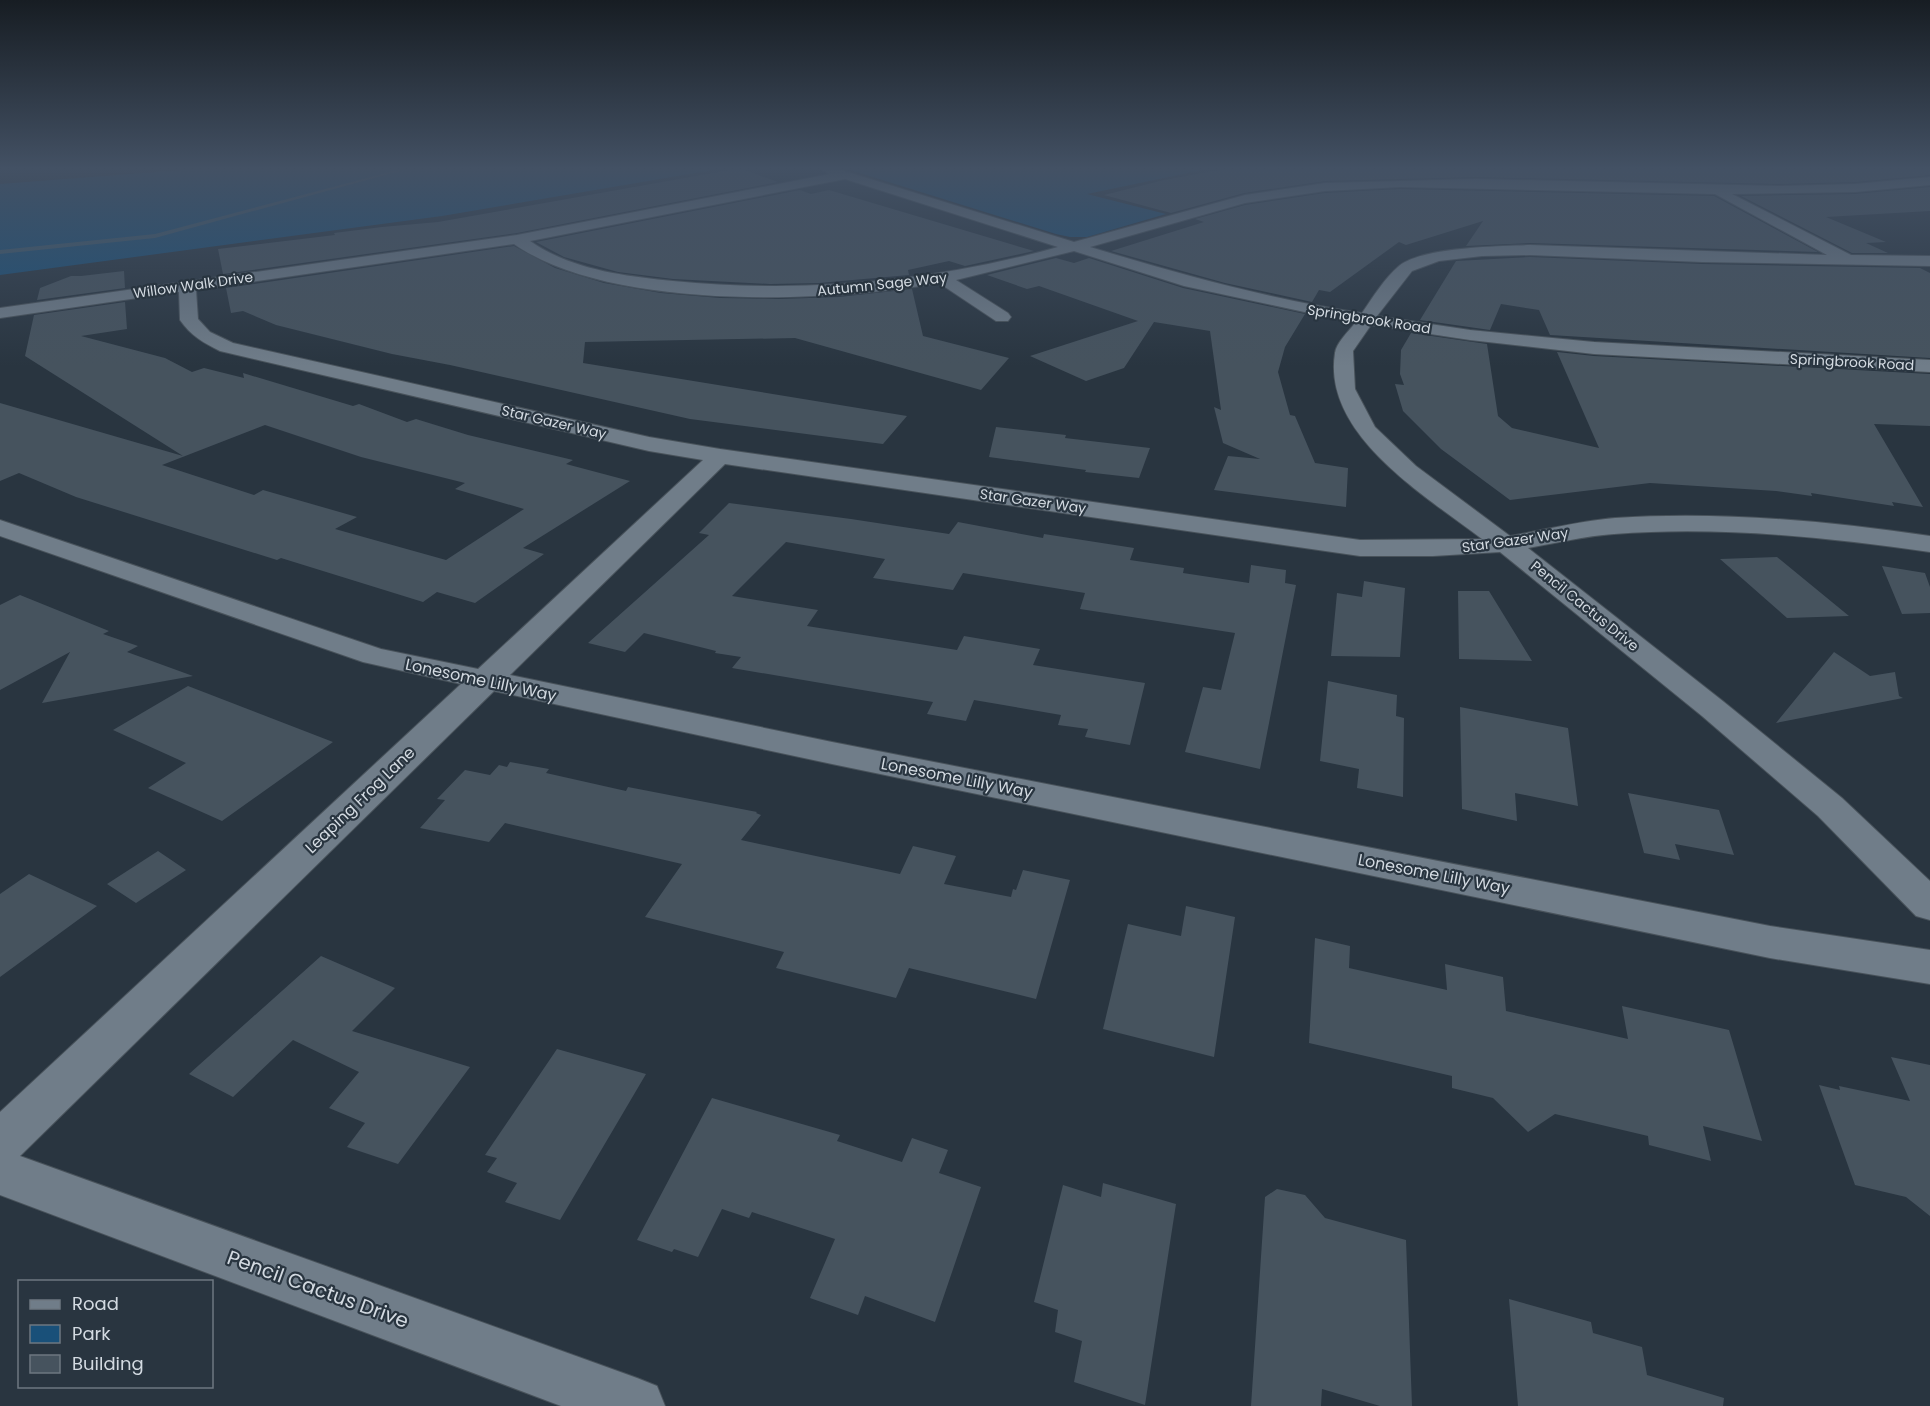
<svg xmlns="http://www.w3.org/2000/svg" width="1930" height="1406" font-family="Poppins,sans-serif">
	<rect width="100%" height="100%" fill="#293540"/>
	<path fill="#195079" d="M 195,169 L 719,169 L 442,216 L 0,275 L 0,184 Z
		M 847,169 L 1207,169 L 1087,194 L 1166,214 L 1087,237 L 1070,237 L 1056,234 Z"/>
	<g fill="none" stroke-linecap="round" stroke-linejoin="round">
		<path fill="#3f5b6f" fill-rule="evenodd" d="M 401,169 L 407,169 L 155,238 L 0,254 L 0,250 L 155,234 Z"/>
	</g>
	<path fill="#46535e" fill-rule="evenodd" d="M 735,169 L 742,169 L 778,182 L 517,233 L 223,274 L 218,249 L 335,235 L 334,233 L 382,227 L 438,222 Z
		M 1225,169 L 1930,169 L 1930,175 L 1855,182 L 1779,184 L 1476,177 L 1325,181 L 1244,193 L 1171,213 L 1104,195 L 1164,180 Z
		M 1930,187 L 1930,211 L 1826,217 L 1886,242 L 1866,243 L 1888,253 L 1852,253 L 1741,196 L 1855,194 Z
		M 1400,189 L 1714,196 L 1818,252 L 1530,243 L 1466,246 L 1483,221 L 1406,245 L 1399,242 L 1330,292 L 1319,290 L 1312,302 L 1225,283 L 1111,251 L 1204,222 L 1195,219 L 1245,205 L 1325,193 Z
		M 800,190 L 811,194 L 829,190 L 1034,251 L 965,266 L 949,261 L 908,270 L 909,275 L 819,283 L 770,284 L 673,279 L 618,272 L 564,257 L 536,242 Z
		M 514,246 L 555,268 L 604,283 L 661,293 L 720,298 L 780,299 L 839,297 L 912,289 L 923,336 L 1009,358 L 981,390 L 795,338 L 585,342 L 583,363 L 907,416 L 883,444 L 690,419 L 450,365 L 392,354 L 276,325 L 243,311 L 231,313 L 226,288 Z
		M 1530,257 L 1702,264 L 1920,268 L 1930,273 L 1930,358 L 1550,335 L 1539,310 L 1501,304 L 1490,330 L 1420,320 L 1456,261 Z
		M 1056,258 L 1074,263 L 1089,258 L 1183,288 L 1305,314 L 1285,347 L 1278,372 L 1290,415 L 1295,416 L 1315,463 L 1348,468 L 1346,507 L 1214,490 L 1228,456 L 1260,459 L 1223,443 L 1214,407 L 1221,410 L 1210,331 L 1154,322 L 1124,368 L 1086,381 L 1030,356 L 1138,321 L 1039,286 L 1027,289 L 987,275 Z
		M 124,271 L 125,288 L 37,300 L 40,288 L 71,276 L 81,276 Z
		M 125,302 L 127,329 L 81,336 L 165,358 L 192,372 L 204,368 L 244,378 L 243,373 L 353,406 L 359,404 L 407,422 L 416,419 L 468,435 L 573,460 L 566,464 L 630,481 L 523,548 L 544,554 L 475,603 L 437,592 L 423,602 L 281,558 L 277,560 L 76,497 L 19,473 L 0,481 L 0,403 L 183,456 L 25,356 L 34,315 ZM 265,425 L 361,457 L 465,483 L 455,489 L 524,509 L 446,560 L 335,529 L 357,517 L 263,490 L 254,495 L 162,465 Z
		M 1411,333 L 1487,344 L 1498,416 L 1512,428 L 1599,448 L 1557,352 L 1594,356 L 1930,374 L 1930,426 L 1874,424 L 1923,507 L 1892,502 L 1894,506 L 1811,493 L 1812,496 L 1776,491 L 1650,483 L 1510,500 L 1441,449 L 1403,411 L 1395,384 L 1404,385 L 1400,374 L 1401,350 Z
		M 996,427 L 1066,435 L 1065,438 L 1150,448 L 1139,478 L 1085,472 L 1086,470 L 989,457 Z
		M 729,503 L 851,519 L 949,534 L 958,522 L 1043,538 L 1044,534 L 1134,548 L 1130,560 L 1184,568 L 1183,573 L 1249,583 L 1251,565 L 1286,570 L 1285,583 L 1296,585 L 1260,769 L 1185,752 L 1203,687 L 1221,690 L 1235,633 L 1080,609 L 1085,593 L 963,573 L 953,590 L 873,578 L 885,559 L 786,542 L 732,596 L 818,610 L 807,626 L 957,650 L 964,636 L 1040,649 L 1033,665 L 1145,683 L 1130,745 L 1085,737 L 1088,729 L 1058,725 L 1061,715 L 974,700 L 966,721 L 927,714 L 933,702 L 732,668 L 741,657 L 715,653 L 716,651 L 644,633 L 625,652 L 588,643 L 709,535 L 699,533 Z
		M 1777,557 L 1849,616 L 1787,618 L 1720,559 Z
		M 1882,566 L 1925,573 L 1930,587 L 1930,613 L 1902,614 Z
		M 1364,581 L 1405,588 L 1400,657 L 1331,656 L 1337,593 L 1362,597 Z
		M 1458,591 L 1489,591 L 1532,661 L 1459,659 Z
		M 20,595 L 109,631 L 103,634 L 138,646 L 127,652 L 193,676 L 42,703 L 70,652 L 0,690 L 0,605 Z
		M 1834,652 L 1870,676 L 1895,672 L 1899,696 L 1903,698 L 1776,723 Z
		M 1328,681 L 1397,695 L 1396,716 L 1404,718 L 1403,797 L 1357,788 L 1359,769 L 1320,761 Z
		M 188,686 L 333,742 L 222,821 L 148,788 L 186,763 L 113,730 Z
		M 1460,707 L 1568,728 L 1578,806 L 1515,793 L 1517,821 L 1462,809 Z
		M 510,762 L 549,769 L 546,773 L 626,791 L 628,787 L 757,812 L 756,813 L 761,815 L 741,840 L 900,874 L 913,846 L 956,856 L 944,884 L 1011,897 L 1013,889 L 1016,890 L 1023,870 L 1070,880 L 1036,999 L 909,968 L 896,998 L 776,968 L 784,952 L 645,917 L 682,864 L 505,823 L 489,842 L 420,828 L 445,800 L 437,799 L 465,770 L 490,775 L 499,765 L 507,767 Z
		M 1628,793 L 1719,810 L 1734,855 L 1675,844 L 1680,860 L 1644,853 Z
		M 158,851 L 186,870 L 136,903 L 107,884 Z
		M 29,874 L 97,906 L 0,977 L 0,894 Z
		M 1186,906 L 1235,917 L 1214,1057 L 1103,1029 L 1128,924 L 1181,936 Z
		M 1315,938 L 1350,946 L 1349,968 L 1447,990 L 1445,964 L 1503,977 L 1506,1011 L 1628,1039 L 1622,1006 L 1729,1030 L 1762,1141 L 1703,1126 L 1711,1161 L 1649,1145 L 1648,1136 L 1555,1114 L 1528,1132 L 1493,1098 L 1452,1088 L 1452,1076 L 1309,1043 Z
		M 321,956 L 395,988 L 352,1031 L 470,1067 L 398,1164 L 347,1147 L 365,1123 L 329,1108 L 359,1072 L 293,1040 L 233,1097 L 189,1074 Z
		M 557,1049 L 646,1074 L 560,1220 L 505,1202 L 517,1183 L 487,1172 L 497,1158 L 485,1155 Z
		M 1891,1057 L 1930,1065 L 1930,1216 L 1906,1197 L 1855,1185 L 1819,1085 L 1840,1090 L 1839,1086 L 1910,1101 Z
		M 712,1098 L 840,1135 L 837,1141 L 902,1162 L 912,1138 L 948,1150 L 939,1173 L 981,1187 L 935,1322 L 865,1296 L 858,1315 L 810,1298 L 835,1239 L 752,1212 L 749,1218 L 722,1209 L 698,1257 L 674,1249 L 672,1252 L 637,1240 Z
		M 1103,1183 L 1176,1204 L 1145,1405 L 1074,1382 L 1082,1341 L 1055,1332 L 1058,1310 L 1034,1302 L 1063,1185 L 1101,1197 Z
		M 1277,1189 L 1305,1195 L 1325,1218 L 1406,1240 L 1412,1406 L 1380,1406 L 1322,1389 L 1321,1406 L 1251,1406 L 1265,1197 Z
		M 1509,1299 L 1591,1322 L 1593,1333 L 1642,1347 L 1647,1375 L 1724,1398 L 1723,1406 L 1518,1406 Z"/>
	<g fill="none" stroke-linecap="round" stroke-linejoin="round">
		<g stroke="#48525a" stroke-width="2">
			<path id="street" d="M 820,169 L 838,169 L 1074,242 L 1245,195 L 1325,183 L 1476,179 L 1779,186 L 1855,184 L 1930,177 L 1930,185 L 1855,192 L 1732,194 L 1851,255 L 1930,256 L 1930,266 L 1702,262 L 1530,255 L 1482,256 L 1439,261 L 1412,271 L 1377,316 L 1470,330 L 1594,342 L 1930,360 L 1930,372 L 1594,354 L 1470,340 L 1371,325 L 1353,351 L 1355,389 L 1375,427 L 1416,466 L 1510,536 C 1545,530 1579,521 1615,518 C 1720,511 1826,521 1930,536 L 1930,552 C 1825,537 1719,526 1614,534 C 1585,536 1556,543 1528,548 L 1724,702 L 1842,798 L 1930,881 L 1930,920 L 1916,916 L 1818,816 L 1702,716 L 1500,552 L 1433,556 L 1360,556 L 725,464 L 510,675 L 832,742 L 1770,926 L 1930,950 L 1930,984 L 1770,958 L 832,764 L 494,691 L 20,1156 L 637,1378 L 657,1386 L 665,1406 L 561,1406 L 0,1195 L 0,1112 L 461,684 L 363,662 L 0,536 L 0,520 L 381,649 L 478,669 L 703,460 L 649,451 L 220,351 C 204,343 191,336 180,320 L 179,292 L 0,318 L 0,308 L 517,235 L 830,174 ZM 845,179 L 1058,247 C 933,282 803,294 673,281 C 624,276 572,270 530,241 ZM 1400,187 L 1715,194 L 1827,255 L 1530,245 C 1500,246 1422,247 1399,266 C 1384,279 1373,297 1362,313 C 1269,299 1179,274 1090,247 L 1245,203 L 1325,191 ZM 514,244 C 610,311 826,303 939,283 L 996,321 L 1008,321 L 1011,317 L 1008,313 L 956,280 L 1074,251 L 1184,286 L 1355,323 C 1349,331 1336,343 1335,353 C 1322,435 1426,496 1482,539 L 1360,540 L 720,449 L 649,437 L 233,343 L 210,332 L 198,319 L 196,290 Z"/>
		</g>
		<use href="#street" fill="#707d89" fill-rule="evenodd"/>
	</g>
	<linearGradient id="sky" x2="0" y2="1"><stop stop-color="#171d23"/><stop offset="0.46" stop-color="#435164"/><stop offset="1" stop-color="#435164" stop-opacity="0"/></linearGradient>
	<rect width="1930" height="366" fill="url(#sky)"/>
	<g text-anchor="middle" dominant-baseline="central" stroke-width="4.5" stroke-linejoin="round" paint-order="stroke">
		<g font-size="14" fill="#d3dae1" stroke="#293540">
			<text transform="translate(882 284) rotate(-6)">Autumn Sage Way</text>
			<text transform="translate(193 285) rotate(-8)">Willow Walk Drive</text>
			<text transform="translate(1369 319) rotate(9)">Springbrook Road</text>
			<text transform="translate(1852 362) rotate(3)">Springbrook Road</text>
			<text transform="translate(554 422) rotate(13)">Star Gazer Way</text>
			<text transform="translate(1033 501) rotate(8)">Star Gazer Way</text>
			<text transform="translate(1515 540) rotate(-8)">Star Gazer Way</text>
			<text transform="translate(1585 606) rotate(39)">Pencil Cactus Drive</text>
		</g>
		<g font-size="16" fill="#d3dae1" stroke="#293540">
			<text transform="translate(481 680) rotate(12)">Lonesome Lilly Way</text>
			<text transform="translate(957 778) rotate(11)">Lonesome Lilly Way</text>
			<text transform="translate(360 800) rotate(-44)">Leaping Frog Lane</text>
			<text transform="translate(1434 874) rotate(11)">Lonesome Lilly Way</text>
		</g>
		<g font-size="20" fill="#d3dae1" stroke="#293540">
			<text transform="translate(318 1289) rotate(20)">Pencil Cactus Drive</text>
		</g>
	</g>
	<rect x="18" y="1280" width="195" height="108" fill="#293540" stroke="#6d7780" stroke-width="1.5"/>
	<rect x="30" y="1300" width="30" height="9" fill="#707d89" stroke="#6d7780" stroke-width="1.5"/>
	<text x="72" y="1310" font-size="18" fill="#d3dae1">Road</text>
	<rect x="30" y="1325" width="30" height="18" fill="#195079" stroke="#6d7780" stroke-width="1.5"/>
	<text x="72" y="1340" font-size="18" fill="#d3dae1">Park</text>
	<rect x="30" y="1355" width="30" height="18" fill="#46535e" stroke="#6d7780" stroke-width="1.5"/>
	<text x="72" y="1370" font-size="18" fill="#d3dae1">Building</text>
</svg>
